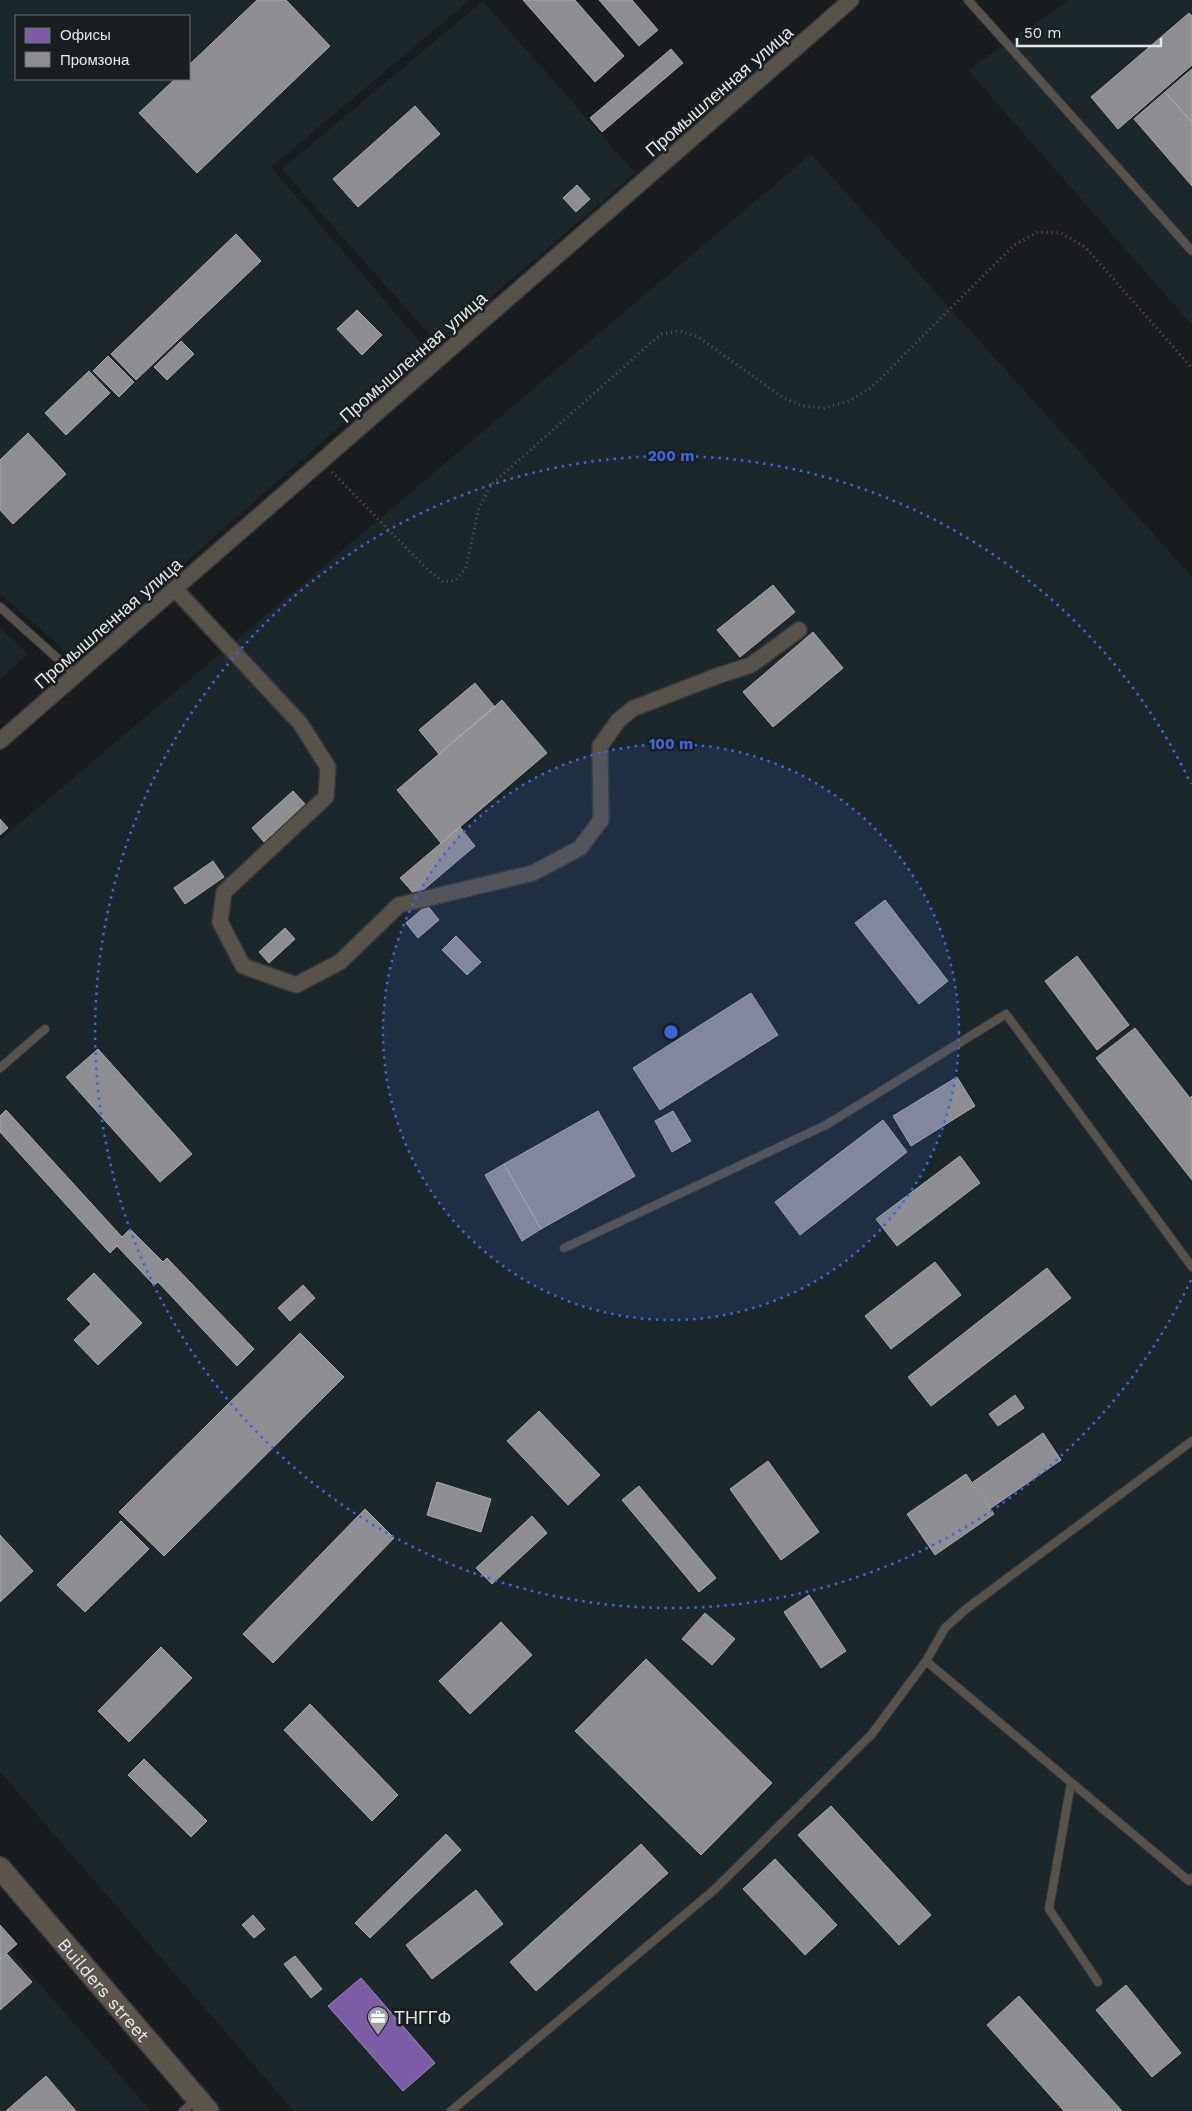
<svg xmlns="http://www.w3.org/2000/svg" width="1192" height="2111" font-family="'Work Sans',sans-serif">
	<rect width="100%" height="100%" fill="#1a1d1f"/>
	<path fill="#1c272b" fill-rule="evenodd" d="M 0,0 L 470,0 L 271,167 L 427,350 L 75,659 L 0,594 ZM 16,16 L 189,16 L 189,79 L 16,79 Z
		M 1069,0 L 1192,0 L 1192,325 L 968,70 Z
		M 483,1 L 635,173 L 437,343 L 282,169 Z
		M 811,154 L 1192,577 L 1192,2111 L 294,2111 L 0,1772 L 0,840 Z
		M 0,628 L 28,654 L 0,679 Z
		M 0,1939 L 151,2111 L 0,2111 Z"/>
	<path fill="#7b5ea7" stroke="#9a87bb" d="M 361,1978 L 435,2063 L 403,2091 L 328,2006 Z"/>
	<path fill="#8d8d92" stroke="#a7a8ac" d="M 257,0 L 286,0 L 330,46 L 197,173 L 139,113 L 175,79 L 189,79 L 189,65 Z
		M 523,0 L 575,0 L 624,56 L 595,82 Z
		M 599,0 L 632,0 L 658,30 L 639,46 Z
		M 1189,13 L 1192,16 L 1192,65 L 1118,129 L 1091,97 Z
		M 671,49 L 683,63 L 602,132 L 590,118 Z
		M 1192,69 L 1192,122 L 1165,92 Z
		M 1165,92 L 1192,122 L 1192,186 L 1134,119 Z
		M 415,106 L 440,134 L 358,207 L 333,179 Z
		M 577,185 L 590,199 L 576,212 L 563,198 Z
		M 236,234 L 261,261 L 136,380 L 111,354 Z
		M 357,310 L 382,335 L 362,355 L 337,329 Z
		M 181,341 L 194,354 L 167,380 L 154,367 Z
		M 108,356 L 134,382 L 119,397 L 93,371 Z
		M 89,371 L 110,393 L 66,435 L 45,413 Z
		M 28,433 L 66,474 L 13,524 L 0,510 L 0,460 Z
		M 773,585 L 795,612 L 740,657 L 717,630 Z
		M 813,632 L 843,668 L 773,727 L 743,692 Z
		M 475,683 L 495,707 L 439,754 L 419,730 Z
		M 502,700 L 547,753 L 441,843 L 397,790 Z
		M 293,791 L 306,805 L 264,842 L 252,828 Z
		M 0,819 L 8,828 L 0,835 Z
		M 460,827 L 475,846 L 416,896 L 400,878 Z
		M 213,861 L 224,877 L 185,904 L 174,888 Z
		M 885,900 L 948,981 L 919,1004 L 855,923 Z
		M 427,905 L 439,920 L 418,938 L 406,923 Z
		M 285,928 L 295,939 L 269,963 L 259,952 Z
		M 456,936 L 481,962 L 467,975 L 442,950 Z
		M 1077,956 L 1129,1025 L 1097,1050 L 1045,981 Z
		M 751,993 L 778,1035 L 660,1110 L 633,1068 Z
		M 1135,1028 L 1190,1098 L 1192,1096 L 1192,1180 L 1096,1058 Z
		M 98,1049 L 192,1154 L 160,1182 L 66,1077 Z
		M 957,1077 L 975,1106 L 911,1146 L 893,1116 Z
		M 6,1110 L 122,1237 L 130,1229 L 163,1262 L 167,1258 L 254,1349 L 237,1366 L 158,1282 L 154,1285 L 117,1246 L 110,1253 L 0,1132 L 0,1116 Z
		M 598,1111 L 635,1176 L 541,1229 L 504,1164 Z
		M 673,1111 L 691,1141 L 672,1152 L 655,1121 Z
		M 883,1120 L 907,1152 L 800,1235 L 775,1202 Z
		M 960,1156 L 980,1183 L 897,1246 L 876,1219 Z
		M 504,1164 L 541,1229 L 522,1241 L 485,1175 Z
		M 935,1262 L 961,1295 L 891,1349 L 865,1316 Z
		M 1047,1268 L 1071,1298 L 931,1406 L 908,1377 Z
		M 94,1273 L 142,1323 L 98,1365 L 74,1340 L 91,1324 L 67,1299 Z
		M 303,1285 L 315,1298 L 290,1321 L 278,1308 Z
		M 300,1333 L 344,1377 L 164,1556 L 119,1512 Z
		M 1015,1395 L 1024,1408 L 998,1426 L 989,1414 Z
		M 539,1411 L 600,1475 L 568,1505 L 507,1441 Z
		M 1043,1433 L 1061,1460 L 991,1508 L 973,1482 Z
		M 768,1461 L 819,1532 L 781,1560 L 730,1489 Z
		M 966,1474 L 994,1514 L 935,1555 L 907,1514 Z
		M 437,1482 L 491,1499 L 481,1532 L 427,1515 Z
		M 639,1486 L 716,1578 L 699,1592 L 622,1500 Z
		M 365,1509 L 394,1538 L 273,1663 L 243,1634 Z
		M 532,1516 L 547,1533 L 492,1584 L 476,1568 Z
		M 121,1521 L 149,1549 L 85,1612 L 57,1585 Z
		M 0,1535 L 33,1571 L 0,1602 Z
		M 809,1595 L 846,1651 L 821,1668 L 784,1612 Z
		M 705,1613 L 735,1639 L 712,1665 L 682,1639 Z
		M 501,1622 L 532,1655 L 470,1714 L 439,1681 Z
		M 161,1647 L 192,1678 L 129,1742 L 98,1711 Z
		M 646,1659 L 772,1783 L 701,1855 L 575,1731 Z
		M 310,1704 L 398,1795 L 372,1821 L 284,1730 Z
		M 144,1759 L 207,1821 L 191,1837 L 128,1775 Z
		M 831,1806 L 931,1915 L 899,1945 L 798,1835 Z
		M 446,1834 L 461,1850 L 370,1938 L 355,1923 Z
		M 641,1844 L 668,1873 L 536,1991 L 510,1962 Z
		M 775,1859 L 837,1925 L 805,1955 L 743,1889 Z
		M 476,1890 L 503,1924 L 432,1979 L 406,1945 Z
		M 253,1915 L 265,1929 L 254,1938 L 242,1925 Z
		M 0,1925 L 17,1944 L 0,1959 Z
		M 7,1954 L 32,1982 L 0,2010 L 0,1960 Z
		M 295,1956 L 322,1989 L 311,1998 L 284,1964 Z
		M 1126,1985 L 1181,2053 L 1152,2077 L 1096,2010 Z
		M 1019,1996 L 1122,2111 L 1064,2111 L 987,2025 Z
		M 46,2076 L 76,2111 L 6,2111 Z"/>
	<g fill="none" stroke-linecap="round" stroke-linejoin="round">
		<g stroke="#37393a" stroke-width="10">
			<path id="service" d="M 968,0 L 1192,251
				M 0,607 L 76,675
				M 0,1068 L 45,1029
				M 564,1248 L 826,1125 L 1006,1014 L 1192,1267
				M 926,1661 L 1189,1881 L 1192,1878
				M 1071,1783 L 1049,1909 L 1098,1982
				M 183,2111 L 196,2100
				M 451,2111 L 714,1890 L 872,1734 L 926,1661 L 945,1628 L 966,1609 L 1192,1441"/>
		</g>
		<g stroke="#37393a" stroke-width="18">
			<path id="minor" d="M 175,589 L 300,723 L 328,767 L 326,797 L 224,892 L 220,922 L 243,966 L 296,985 L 340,962 L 399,905 L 533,873 L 580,848 L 601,820 L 600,746 L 618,721 L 632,709 L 717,676 L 751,665 L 799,630
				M 0,741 L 851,0"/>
		</g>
		<g stroke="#37393a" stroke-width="24">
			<g id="secondary">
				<path id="s1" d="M 0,1868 L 208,2111"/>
			</g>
		</g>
		<path stroke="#5a5855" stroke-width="3" stroke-dasharray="1 4" stroke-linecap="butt" d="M 332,472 L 426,568 L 443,582 L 456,580 L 466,568 L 479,507 L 492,484 L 661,334 L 679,331 L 697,336 L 782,397 L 803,406 L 824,408 L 849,401 L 871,388 L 1014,245 L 1038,232 L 1061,233 L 1085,247 L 1192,368"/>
		<use href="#service" stroke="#58534a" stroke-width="8"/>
		<use href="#minor" stroke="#58534a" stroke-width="15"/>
		<use href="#secondary" stroke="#5b554c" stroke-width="21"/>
	</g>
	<circle cx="671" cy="1032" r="288" fill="#3b65db" fill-opacity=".12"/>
	<g fill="none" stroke="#3b65db" stroke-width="2.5" stroke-dasharray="2.5 5">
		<circle cx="671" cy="1032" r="288"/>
		<path d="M1191 1280A576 576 0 1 1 1191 784"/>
	</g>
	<defs>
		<g id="office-pin" transform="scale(1.125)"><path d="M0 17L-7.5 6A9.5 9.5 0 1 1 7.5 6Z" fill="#9da1a2" stroke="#191e20"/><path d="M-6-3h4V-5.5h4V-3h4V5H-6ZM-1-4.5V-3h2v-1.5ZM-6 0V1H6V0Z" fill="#fff"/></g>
	</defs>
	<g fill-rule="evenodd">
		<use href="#office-pin" x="378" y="2017"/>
	</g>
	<g text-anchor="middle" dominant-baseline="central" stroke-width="5" stroke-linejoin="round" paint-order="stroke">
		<g font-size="18" fill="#e4e8e9" stroke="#191e20">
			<text transform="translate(719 91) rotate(-41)">Промышленная улица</text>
			<text transform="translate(413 357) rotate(-41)">Промышленная улица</text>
			<text transform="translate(108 623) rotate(-41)">Промышленная улица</text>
			<text stroke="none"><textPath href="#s1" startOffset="160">Builders street</textPath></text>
		</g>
		<g font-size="18" fill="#e4e8e9" stroke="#191e20" text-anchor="start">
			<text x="394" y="2017">ТНГГФ</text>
		</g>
	</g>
	<circle cx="671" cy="1032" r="8" fill="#3b65db" stroke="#191e20" stroke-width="2.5"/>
	<g font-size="15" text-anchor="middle" font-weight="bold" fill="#3b65db" stroke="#191e20" stroke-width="5" stroke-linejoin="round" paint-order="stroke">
		<text x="671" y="461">200 m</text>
		<text x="671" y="749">100 m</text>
	</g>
	<rect x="15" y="15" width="175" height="65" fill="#191e20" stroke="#6a6f70"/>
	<rect x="25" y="28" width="25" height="15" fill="#7b5ea7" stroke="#6a6f70"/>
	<text x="60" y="40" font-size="15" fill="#e4e8e9">Офисы</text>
	<rect x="25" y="52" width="25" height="15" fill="#8d8d92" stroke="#6a6f70"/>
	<text x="60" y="65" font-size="15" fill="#e4e8e9">Промзона</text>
	<path d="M1017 38v8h144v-8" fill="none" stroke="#e4e8e9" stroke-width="2.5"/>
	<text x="1024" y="38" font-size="15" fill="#e4e8e9" stroke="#191e20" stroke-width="4" paint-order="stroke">50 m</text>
</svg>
